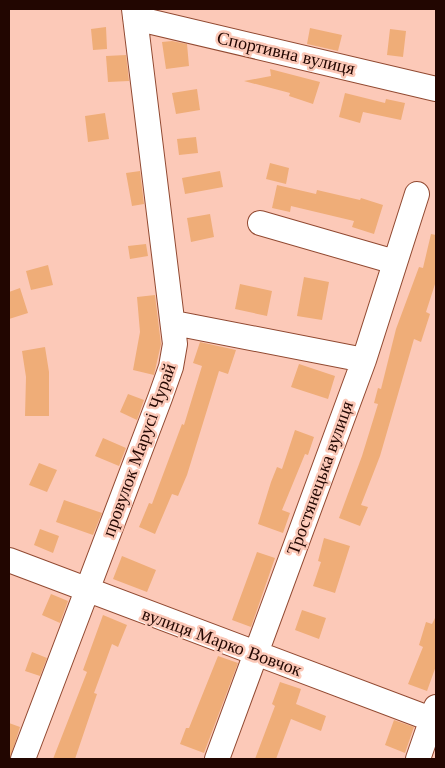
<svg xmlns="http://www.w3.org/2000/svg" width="445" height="768" font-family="'Libre Baskerville',serif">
	<rect width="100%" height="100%" fill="#fcc9b8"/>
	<path fill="#efad78" d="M 106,27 L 107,49 L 93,50 L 91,29 Z
		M 310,28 L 342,35 L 338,51 L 307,44 Z
		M 390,29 L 406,31 L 403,57 L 387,55 Z
		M 172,41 L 187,44 L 189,66 L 166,69 L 162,42 Z
		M 126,55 L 129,81 L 108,82 L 106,56 Z
		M 270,69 L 320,82 L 313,104 L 289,96 L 290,93 L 244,81 L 271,76 Z
		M 197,89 L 200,110 L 176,114 L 172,93 Z
		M 345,93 L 385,103 L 386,99 L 405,103 L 401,120 L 363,112 L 360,123 L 339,117 Z
		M 105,113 L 109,139 L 88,142 L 85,116 Z
		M 196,137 L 198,153 L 179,155 L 177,139 Z
		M 270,163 L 289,168 L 286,184 L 266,179 Z
		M 140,171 L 144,204 L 132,206 L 126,173 Z
		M 220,171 L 223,187 L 185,194 L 182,178 Z
		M 277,185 L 316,194 L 317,190 L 360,200 L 361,198 L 383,205 L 374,234 L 352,227 L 354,221 L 291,206 L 290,212 L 272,208 Z
		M 210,214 L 214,237 L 191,242 L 187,218 Z
		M 431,234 L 436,235 L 436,281 L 426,312 L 430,314 L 421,342 L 414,339 L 380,456 L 361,505 L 368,507 L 360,526 L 339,518 L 362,456 L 378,404 L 374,403 L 378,388 L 381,389 L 396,329 L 419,267 L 423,268 Z
		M 146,244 L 148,256 L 130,259 L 128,246 Z
		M 48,265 L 53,285 L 31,290 L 26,271 Z
		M 304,277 L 329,282 L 322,320 L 297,316 Z
		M 240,284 L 272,291 L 267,316 L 235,309 Z
		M 20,288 L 28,313 L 9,319 L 9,292 Z
		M 155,295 L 161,344 L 154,375 L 133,370 L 140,332 L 137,297 Z
		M 200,342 L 236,350 L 228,374 L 219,371 L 187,475 L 178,496 L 172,494 L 155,534 L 139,527 L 149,503 L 152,504 L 182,424 L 184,425 L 202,366 L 193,363 Z
		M 45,347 L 49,372 L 49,416 L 25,416 L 26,377 L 22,351 Z
		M 299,364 L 335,376 L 328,399 L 291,387 Z
		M 128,394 L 144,400 L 137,420 L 120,412 Z
		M 295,430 L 314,437 L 308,455 L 305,454 L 282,510 L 290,513 L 283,533 L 258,524 L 271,482 L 277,467 L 282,469 Z
		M 103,438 L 126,448 L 119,466 L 95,456 Z
		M 39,463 L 57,470 L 47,492 L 29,485 Z
		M 64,500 L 102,513 L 93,535 L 56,522 Z
		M 40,529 L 59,536 L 53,553 L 34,545 Z
		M 324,538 L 350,546 L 335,593 L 313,586 L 321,562 L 318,561 Z
		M 257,552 L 275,558 L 251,627 L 232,620 Z
		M 122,556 L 156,570 L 147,592 L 113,579 Z
		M 51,594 L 68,601 L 60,623 L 42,615 Z
		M 302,610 L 326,618 L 319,639 L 295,630 Z
		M 103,615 L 127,625 L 118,647 L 112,644 L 94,693 L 97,694 L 75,759 L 53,759 L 87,672 L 83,670 Z
		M 436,616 L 436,666 L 427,691 L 408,684 L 423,647 L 419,645 L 426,622 L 432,624 Z
		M 32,652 L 47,658 L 40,676 L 25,671 Z
		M 218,656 L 238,663 L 204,753 L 180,744 L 186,728 L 189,728 Z
		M 280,682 L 301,689 L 296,704 L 326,716 L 321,731 L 291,719 L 276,759 L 255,759 L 275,706 L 272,704 Z
		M 394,720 L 414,727 L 405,753 L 385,745 Z
		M 9,723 L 20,727 L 10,759 L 9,759 Z"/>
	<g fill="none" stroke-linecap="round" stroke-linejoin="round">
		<g stroke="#914931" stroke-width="26">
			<path id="minor" d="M 135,18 L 436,89
				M 260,223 L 395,262
				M 174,323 L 364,360
				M 9,560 L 436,721
				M 23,759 L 160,398 L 171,367 L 175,344 L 134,9
				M 217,759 L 364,360 L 417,194
				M 418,759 L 436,707"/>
		</g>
		<use href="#minor" stroke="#fff" stroke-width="24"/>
	</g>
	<g text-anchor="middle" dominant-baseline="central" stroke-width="5" stroke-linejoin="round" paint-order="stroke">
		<g font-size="18" fill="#220601" stroke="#fcc9b8">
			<text transform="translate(286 53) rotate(13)">Спортивна вулиця</text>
			<text transform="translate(139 450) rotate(-70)">провулок Марусі Чурай</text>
			<text transform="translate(320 478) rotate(-70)">Тростянецька вулиця</text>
			<text transform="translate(222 642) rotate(20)">вулиця Марко Вовчок</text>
		</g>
	</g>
	<rect width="445" height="768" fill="none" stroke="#220601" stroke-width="20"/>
</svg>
